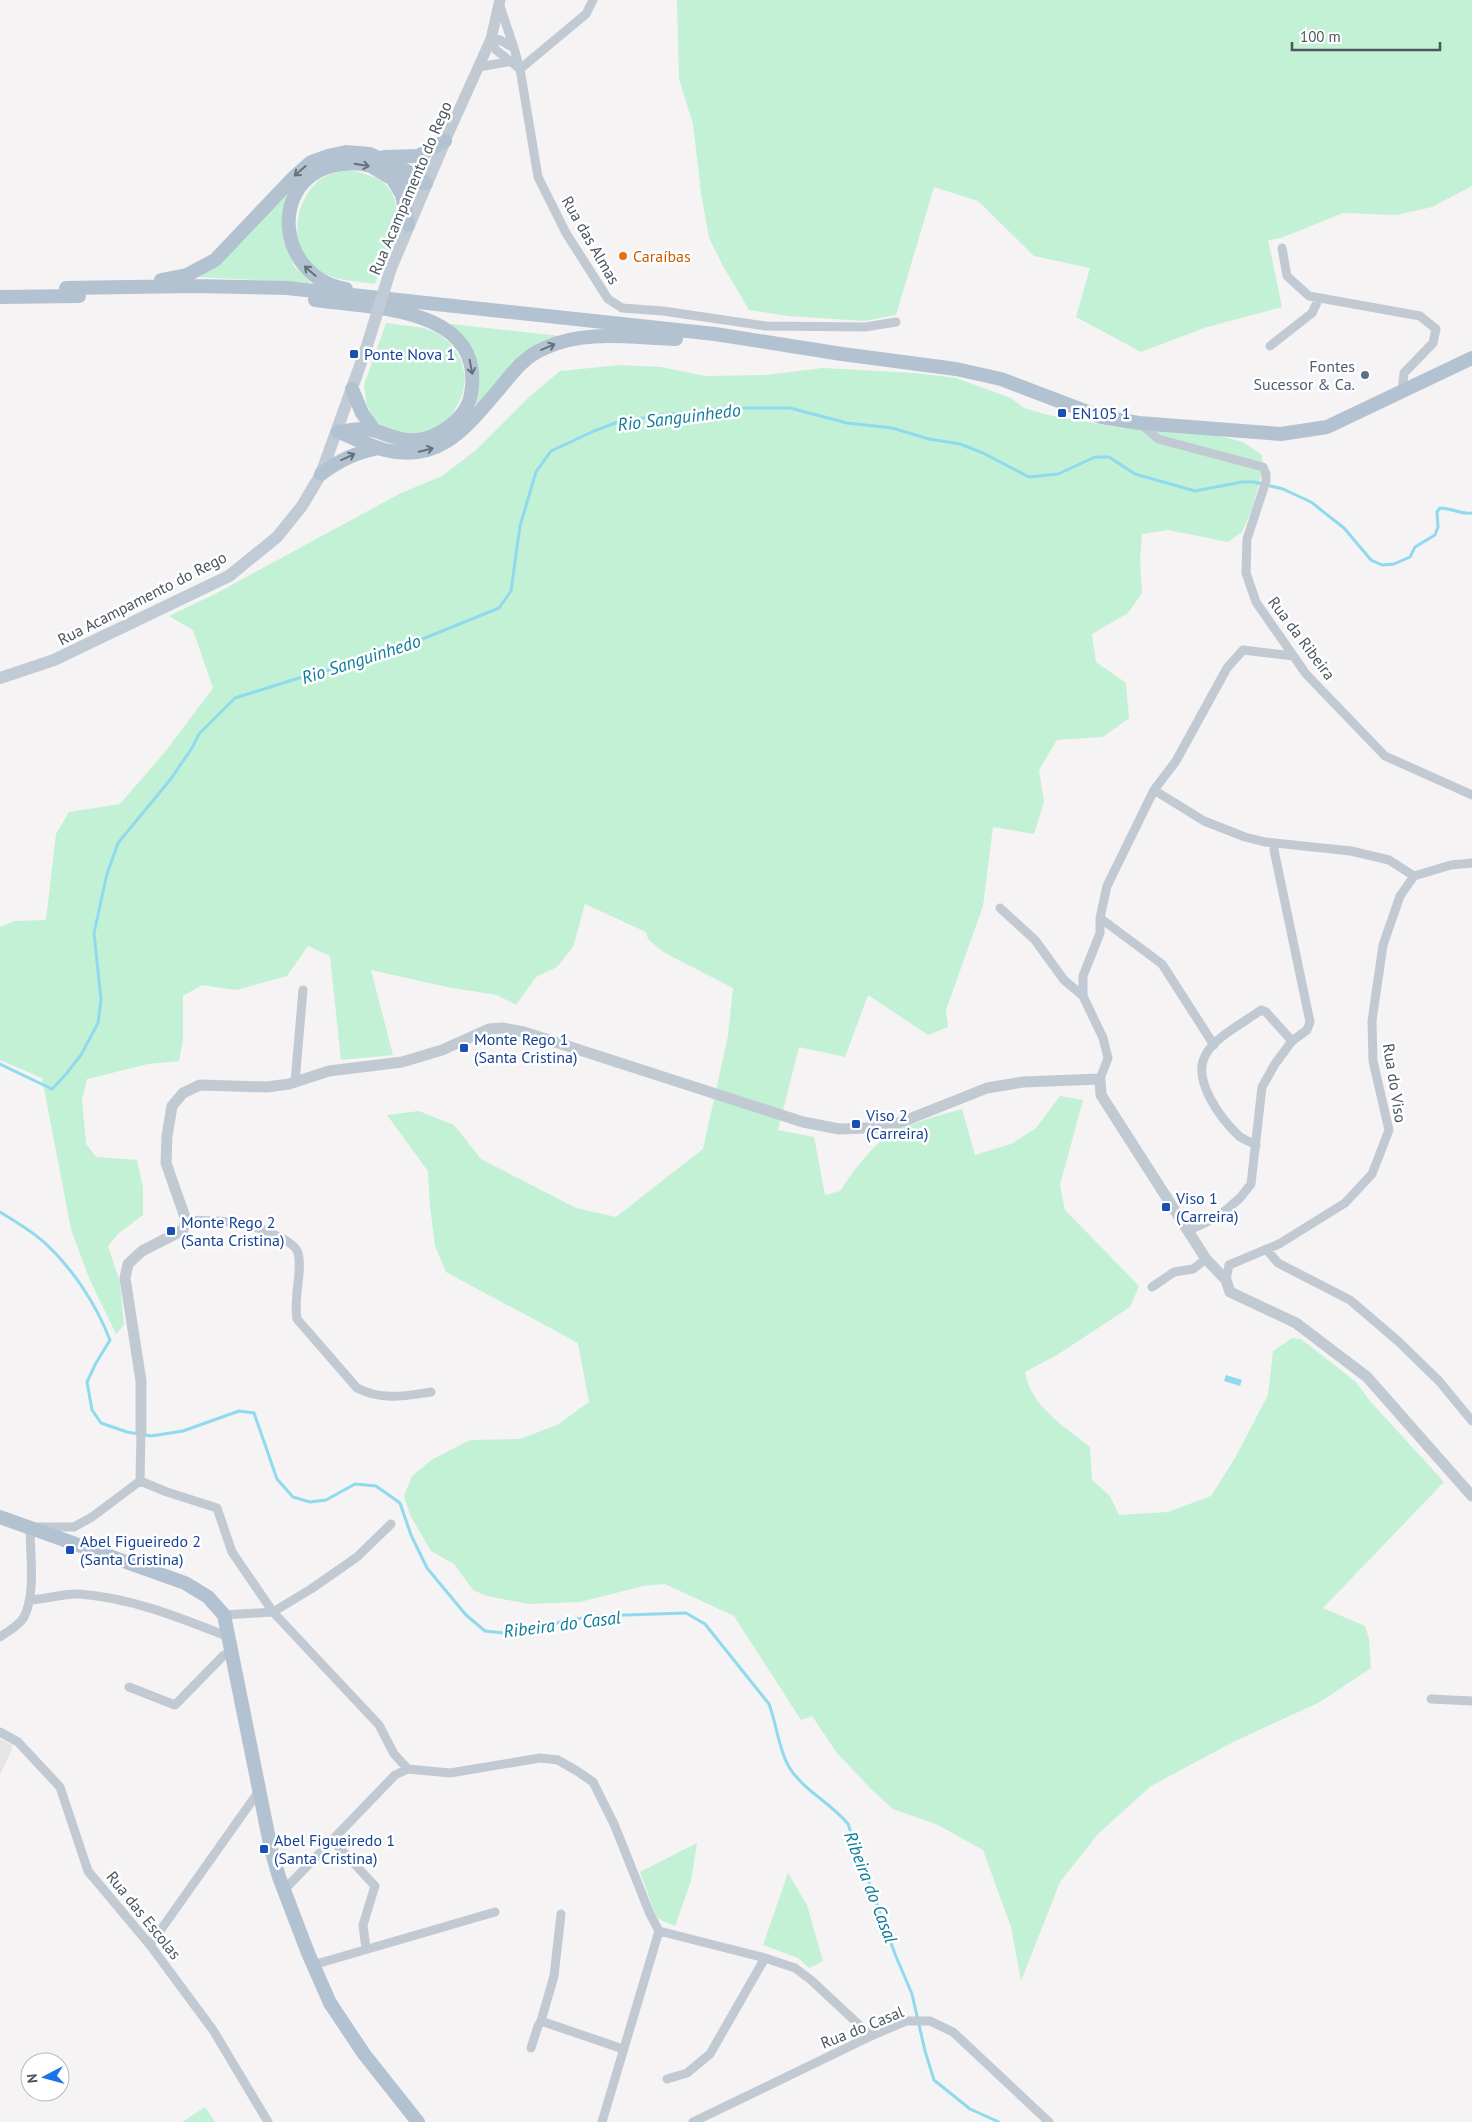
<svg xmlns="http://www.w3.org/2000/svg" width="1472" height="2122" font-family="'PT Sans',sans-serif">
	<rect width="100%" height="100%" fill="#f5f3f3"/>
	<path fill="#e6e4e5" d="M 0,1739 L 12,1745 L 12,1749 L 0,1775 Z"/>
	<path fill="#c3f1d5" d="M 677,0 L 1472,0 L 1472,186 L 1432,207 L 1396,215 L 1343,213 L 1281,238 L 1268,240 L 1282,307 L 1207,327 L 1141,352 L 1076,317 L 1090,268 L 1034,256 L 978,201 L 934,187 L 896,315 L 864,321 L 788,316 L 749,310 L 722,264 L 709,238 L 701,193 L 693,124 L 679,79 Z
		M 350,170 C 361,173 377,176 386,185 C 411,213 385,255 375,284 C 358,281 338,281 323,273 C 289,255 291,209 315,184 C 324,174 338,172 350,170 Z
		M 294,187 L 283,215 L 284,242 L 294,266 L 311,283 L 199,277 Z
		M 386,323 L 424,328 L 439,334 L 452,345 L 461,360 L 465,376 L 463,393 L 455,410 L 445,424 L 411,437 L 391,431 L 376,422 L 367,406 L 364,385 Z
		M 450,324 L 560,336 L 475,410 C 483,368 481,354 450,324 Z
		M 620,365 L 661,367 L 705,376 L 766,375 L 823,368 L 915,373 L 956,378 L 1011,398 L 1024,408 L 1048,415 L 1116,427 L 1216,435 L 1243,442 L 1262,455 L 1262,473 L 1252,509 L 1242,532 L 1228,542 L 1168,530 L 1142,534 L 1140,559 L 1142,593 L 1128,613 L 1092,634 L 1096,662 L 1126,683 L 1129,718 L 1103,737 L 1057,740 L 1039,770 L 1044,802 L 1034,834 L 993,827 L 983,906 L 946,1010 L 948,1027 L 928,1035 L 868,995 L 845,1057 L 799,1047 L 778,1130 L 814,1137 L 825,1195 L 840,1191 C 853,1171 869,1150 888,1135 C 902,1125 944,1114 962,1109 L 975,1155 L 1011,1144 L 1036,1128 L 1060,1096 L 1083,1100 L 1060,1185 L 1065,1210 L 1139,1286 L 1130,1307 L 1057,1355 L 1025,1372 C 1031,1407 1064,1426 1090,1447 L 1092,1480 L 1110,1496 L 1119,1515 L 1168,1512 L 1211,1496 L 1235,1458 L 1268,1395 L 1273,1351 L 1292,1338 L 1301,1339 L 1356,1382 L 1370,1401 L 1444,1482 L 1323,1608 L 1365,1626 L 1369,1639 L 1371,1668 L 1320,1702 L 1235,1741 L 1151,1786 L 1098,1834 L 1060,1882 L 1021,1981 L 1011,1927 L 983,1850 L 938,1825 L 893,1809 L 872,1790 L 837,1753 L 812,1716 L 801,1720 L 734,1616 L 665,1584 L 643,1586 L 580,1602 L 528,1604 L 487,1596 L 473,1590 L 454,1564 L 431,1551 L 410,1515 L 404,1496 L 412,1476 L 433,1459 L 470,1440 L 520,1439 L 557,1425 L 589,1402 L 578,1343 L 446,1272 L 435,1246 L 430,1206 L 428,1171 L 387,1115 L 419,1111 L 454,1125 L 481,1159 L 576,1208 L 616,1217 L 703,1149 L 728,1036 L 733,988 L 663,952 L 648,939 L 646,932 L 585,904 L 573,947 L 557,967 L 536,977 L 516,1005 L 497,995 L 447,987 L 371,970 L 393,1055 L 341,1060 L 330,956 L 308,946 L 287,976 L 236,990 L 202,985 L 183,996 L 183,1040 L 179,1061 L 148,1064 L 87,1079 L 82,1100 L 86,1144 L 96,1157 L 137,1160 L 143,1187 L 143,1215 L 118,1234 L 108,1246 L 120,1282 L 124,1325 L 116,1334 L 89,1278 L 71,1229 L 42,1078 L 0,1060 L 0,927 L 15,921 L 46,920 L 56,834 L 69,812 L 120,804 L 165,752 L 213,688 L 193,630 L 169,616 L 215,594 L 401,493 L 442,476 L 475,451 L 529,397 L 560,371 Z
		M 697,1843 L 691,1881 L 675,1926 L 663,1921 L 656,1916 L 640,1872 Z
		M 788,1873 L 807,1905 L 823,1961 L 809,1968 L 798,1958 L 763,1945 Z
		M 205,2107 L 215,2122 L 182,2122 Z"/>
	<path fill="#90daee" d="M 1226,1375 L 1242,1380 L 1240,1386 L 1224,1381 Z"/>
	<g fill="none" stroke-linecap="round" stroke-linejoin="round">
		<path stroke="#90daee" stroke-width="3" d="M 0,1064 L 52,1089 L 66,1074 L 81,1055 L 98,1023 L 101,1000 L 94,933 L 107,874 L 118,843 L 170,780 L 192,748 L 199,734 L 235,698 L 299,678 L 315,675 L 364,657 L 393,651 L 499,608 L 511,591 L 520,526 L 536,472 L 551,451 L 594,431 L 618,422 L 662,415 L 728,408 L 790,408 L 847,423 L 892,428 L 929,439 L 960,444 L 983,453 L 1029,477 L 1058,474 L 1095,457 L 1109,457 L 1135,474 L 1195,491 L 1242,482 L 1254,482 L 1283,489 L 1311,502 L 1344,528 L 1371,560 L 1382,565 L 1394,564 L 1410,557 L 1415,547 L 1435,535 L 1438,527 L 1437,512 L 1440,508 C 1452,508 1461,515 1472,513
			M 0,1212 C 15,1221 32,1231 45,1243 C 73,1269 96,1304 110,1340 L 96,1363 L 87,1382 L 92,1410 L 101,1423 L 127,1432 L 151,1436 L 183,1431 L 239,1411 L 254,1413 L 277,1479 L 293,1497 L 310,1502 L 326,1500 L 355,1484 L 376,1486 L 400,1503 L 411,1535 L 427,1568 L 466,1615 L 485,1631 L 504,1633 L 535,1630 L 563,1621 L 597,1616 L 686,1613 L 705,1624 L 769,1704 C 777,1725 778,1748 789,1767 C 803,1790 831,1803 848,1824 L 895,1954 L 912,1994 L 925,2051 L 934,2080 L 970,2109 L 999,2122"/>
		<path stroke="#c1cad2" stroke-width="9" d="M 593,0 L 586,14 L 520,69 L 538,177 L 566,233 L 608,299 L 622,308 L 663,311 L 766,326 L 865,327 L 896,322
			M 500,6 L 514,48
			M 491,39 L 500,40 L 514,48 L 520,69 L 496,50 Z
			M 479,67 L 512,61
			M 1282,248 L 1287,276 L 1309,296 L 1420,316 L 1436,329 L 1433,343 L 1404,373 L 1402,392
			M 1270,346 L 1312,313 L 1319,298
			M 1140,423 L 1158,439 L 1263,467 L 1266,474 L 1266,481 L 1247,539 L 1246,573 L 1256,602 L 1306,674 L 1385,756 L 1472,795
			M 1154,790 L 1204,821 L 1245,837 L 1265,842 L 1351,851 L 1389,860 L 1414,876
			M 1000,908 L 1035,940 L 1064,980 L 1083,996
			M 1100,918 L 1162,964 L 1214,1045
			M 1100,1079 L 1108,1058 L 1103,1038 L 1083,996 L 1083,976 L 1100,933 L 1100,918 L 1107,886 L 1154,790 L 1176,761 L 1227,668 L 1243,650 L 1293,656
			M 295,1082 L 303,990
			M 1256,1145 C 1251,1142 1244,1140 1239,1136 C 1222,1120 1192,1081 1205,1056 C 1213,1038 1245,1022 1261,1010 L 1266,1012 L 1292,1041
			M 186,1220 C 204,1221 224,1220 241,1224 C 255,1226 294,1239 298,1253 C 303,1271 293,1297 297,1319 L 357,1388 C 383,1401 404,1396 431,1392
			M 1188,1231 L 1219,1216 L 1240,1198 L 1251,1184 L 1262,1087 L 1275,1064 L 1292,1041 L 1307,1030 L 1310,1022 L 1274,850 L 1275,843
			M 1266,1249 L 1278,1263 L 1350,1300 L 1399,1342 L 1439,1381 L 1472,1421
			M 1226,1280 L 1229,1265 L 1279,1244 L 1345,1203 L 1372,1174 L 1389,1130 L 1373,1061 L 1372,1021 L 1383,945 L 1400,896 L 1414,876 L 1451,865 L 1472,863
			M 1152,1287 L 1174,1272 L 1193,1269 L 1206,1259
			M 140,1481 L 167,1492 L 217,1508 L 232,1552 L 273,1612 L 379,1725 L 394,1754 L 408,1769
			M 30,1600 C 47,1599 64,1593 80,1594 C 132,1598 181,1618 229,1637
			M 224,1615 L 273,1612 L 311,1589 L 357,1557 L 391,1524
			M 0,1637 C 8,1631 19,1626 24,1617 C 36,1594 30,1553 30,1527 L 74,1527 L 92,1517 L 140,1481 L 141,1432
			M 129,1687 L 175,1705 L 224,1655 L 232,1654
			M 1431,1699 L 1472,1701
			M 0,1732 L 18,1742 L 60,1787 L 88,1871 L 150,1945 L 213,2030 L 268,2122
			M 333,1841 L 375,1886 L 363,1925 L 366,1949
			M 284,1890 L 395,1775 L 408,1769 L 450,1773 L 540,1758 L 558,1760 L 577,1771 L 593,1782 L 614,1824 L 650,1914 L 659,1931 L 765,1958 L 795,1968 L 811,1980 L 871,2036
			M 561,1914 L 554,1976 L 541,2021 L 623,2049
			M 150,1945 L 259,1791
			M 313,1965 L 495,1912
			M 531,2048 L 538,2026 L 541,2021
			M 667,2079 L 687,2073 L 710,2054 L 765,1958
			M 602,2122 L 659,1931
			M 693,2122 L 871,2036 L 906,2021 L 930,2021 L 953,2032 L 1049,2122"/>
		<path stroke="#c1cad2" stroke-width="11" d="M 445,141 L 491,39 L 500,0
			M 141,1432 L 141,1381 L 125,1278 L 128,1264 L 142,1251 L 183,1230 L 186,1220 L 166,1163 L 167,1136 L 172,1106 L 183,1093 L 200,1085 L 267,1087 L 289,1084 L 329,1071 L 402,1062 L 442,1050 L 489,1029 L 502,1028 L 524,1032 L 803,1122 L 839,1129 L 889,1127 L 987,1088 L 1023,1082 L 1100,1079 L 1101,1095 L 1206,1259 L 1226,1280 L 1230,1292 L 1296,1323 L 1367,1377 L 1472,1496"/>
		<path stroke="#c1cbd6" stroke-width="12" d="M 391,268 L 445,141
			M 0,678 L 54,660 L 229,576 L 277,537 L 302,506 L 321,474 L 366,349"/>
		<path stroke="#b3c2d1" stroke-width="14" d="M 384,157 L 418,156 L 445,141
			M 392,178 L 402,195 L 408,225
			M 161,280 L 187,275 L 215,260 L 294,177 L 311,162 L 328,156 L 346,152 L 370,154 L 407,171 L 426,183
			M 66,288 L 192,286 L 287,288 L 715,334 L 842,354 L 956,369 L 1001,379 L 1101,417 L 1139,423 L 1281,434 L 1327,427 L 1472,358
			M 346,289 C 278,278 267,183 332,166 C 344,163 359,162 370,166 C 378,169 385,176 394,179 C 403,182 414,182 424,183
			M 0,297 L 79,296
			M 315,300 C 373,308 486,307 471,394 C 468,415 446,432 427,438 C 408,444 394,437 376,431 C 364,427 350,430 338,432
			M 352,389 L 362,413 L 375,431
			M 339,432 C 354,438 369,446 385,450 C 441,464 468,425 500,388 C 513,372 525,356 545,348 C 584,329 633,338 676,339
			M 321,474 C 340,460 355,453 378,448
			M 0,1517 L 185,1583 L 208,1597 L 224,1615 L 271,1849 L 279,1877 L 308,1953 L 330,2003 L 364,2054 L 418,2122"/>
		<path stroke="#c1cbd6" stroke-width="12" d="M 366,349 L 391,268"/>
	</g>
	<defs><path id="oneway-shaft" d="M-6 0H5M1.5-3L5.5 0L1.5 3" fill="none" stroke-width="1.6" stroke-linecap="round" stroke-linejoin="round" transform="scale(1.25)"/></defs>
	<g stroke="#64717d">
		<use href="#oneway-shaft" transform="translate(362 165) rotate(10)"/>
		<use href="#oneway-shaft" transform="translate(300 171) rotate(139)"/>
		<use href="#oneway-shaft" transform="translate(310 271) rotate(-139)"/>
		<use href="#oneway-shaft" transform="translate(548 347) rotate(-23)"/>
		<use href="#oneway-shaft" transform="translate(471 367) rotate(79)"/>
		<use href="#oneway-shaft" transform="translate(426 450) rotate(-14)"/>
		<use href="#oneway-shaft" transform="translate(348 457) rotate(-25)"/>
	</g>
	<circle fill="#e8710a" stroke="#fff" stroke-width="2" cx="623" cy="256" r="5"/>
	<g fill="#1a4fb4" stroke="#fff" stroke-width="2">
		<rect x="349" y="349" width="10" height="10" rx="2.5"/>
		<rect x="1057" y="408" width="10" height="10" rx="2.5"/>
		<rect x="459" y="1043" width="10" height="10" rx="2.5"/>
		<rect x="851" y="1119" width="10" height="10" rx="2.5"/>
		<rect x="1161" y="1202" width="10" height="10" rx="2.5"/>
		<rect x="166" y="1226" width="10" height="10" rx="2.5"/>
		<rect x="65" y="1545" width="10" height="10" rx="2.5"/>
		<rect x="259" y="1844" width="10" height="10" rx="2.5"/>
	</g>
	<circle fill="#5c6f8a" stroke="#fff" stroke-width="2" cx="1365" cy="375" r="5"/>
	<g text-anchor="middle" dominant-baseline="central" stroke-width="5" stroke-linejoin="round" paint-order="stroke">
		<g font-size="16" fill="#4a5661" stroke="#fff">
			<text transform="translate(410 188) rotate(-67)">Rua Acampamento do Rego</text>
			<text transform="translate(591 240) rotate(60)">Rua das Almas</text>
			<text transform="translate(142 598) rotate(-27)">Rua Acampamento do Rego</text>
			<text transform="translate(1302 638) rotate(53)">Rua da Ribeira</text>
			<text transform="translate(1395 1083) rotate(81)">Rua do Viso</text>
			<text transform="translate(144 1915) rotate(51)">Rua das Escolas</text>
			<text transform="translate(862 2027) rotate(-22)">Rua do Casal</text>
		</g>
		<g font-size="16" fill="#c56008" stroke="#fff" text-anchor="start">
			<text x="633" y="256">Caraíbas</text>
		</g>
		<g font-size="16" fill="#164399" stroke="#fff" text-anchor="start">
			<text x="364" y="354">Ponte Nova 1</text>
			<text x="1072" y="413">EN105 1</text>
			<text x="474" y="1039">Monte Rego 1<tspan x="474" dy="18">(Santa Cristina)</tspan></text>
			<text x="866" y="1115">Viso 2<tspan x="866" dy="18">(Carreira)</tspan></text>
			<text x="1176" y="1198">Viso 1<tspan x="1176" dy="18">(Carreira)</tspan></text>
			<text x="181" y="1222">Monte Rego 2<tspan x="181" dy="18">(Santa Cristina)</tspan></text>
			<text x="80" y="1541">Abel Figueiredo 2<tspan x="80" dy="18">(Santa Cristina)</tspan></text>
			<text x="274" y="1840">Abel Figueiredo 1<tspan x="274" dy="18">(Santa Cristina)</tspan></text>
		</g>
		<g font-size="16" fill="#4e5e75" stroke="#fff" text-anchor="end">
			<text x="1355" y="366">Fontes<tspan x="1355" dy="18">Sucessor &amp; Ca.</tspan></text>
		</g>
		<g font-size="18" font-style="italic" fill="#0c7c9b" stroke="#fff">
			<text transform="translate(679 417) rotate(-7)">Rio Sanguinhedo</text>
			<text transform="translate(361 659) rotate(-18)">Rio Sanguinhedo</text>
			<text transform="translate(562 1624) rotate(-7)">Ribeira do Casal</text>
			<text transform="translate(871 1887) rotate(69)">Ribeira do Casal</text>
		</g>
	</g>
	<g transform="translate(45 2077) rotate(264)"><circle r="24" fill="#ffffff" stroke="#b7bbc0"/>
	<path d="M0-4L9 19L0 12L-9 19Z" fill="#1a73e8"/>
	<text y="-8" font-size="14" font-weight="bold" text-anchor="middle" fill="#4a5661">N</text>
	</g>
	<path d="M1292 42v8h148v-8" fill="none" stroke="#4a5661" stroke-width="2.5"/>
	<text x="1300" y="42" font-size="15" fill="#4a5661" stroke="#ffffff" stroke-width="4" paint-order="stroke">100 m</text>
</svg>
